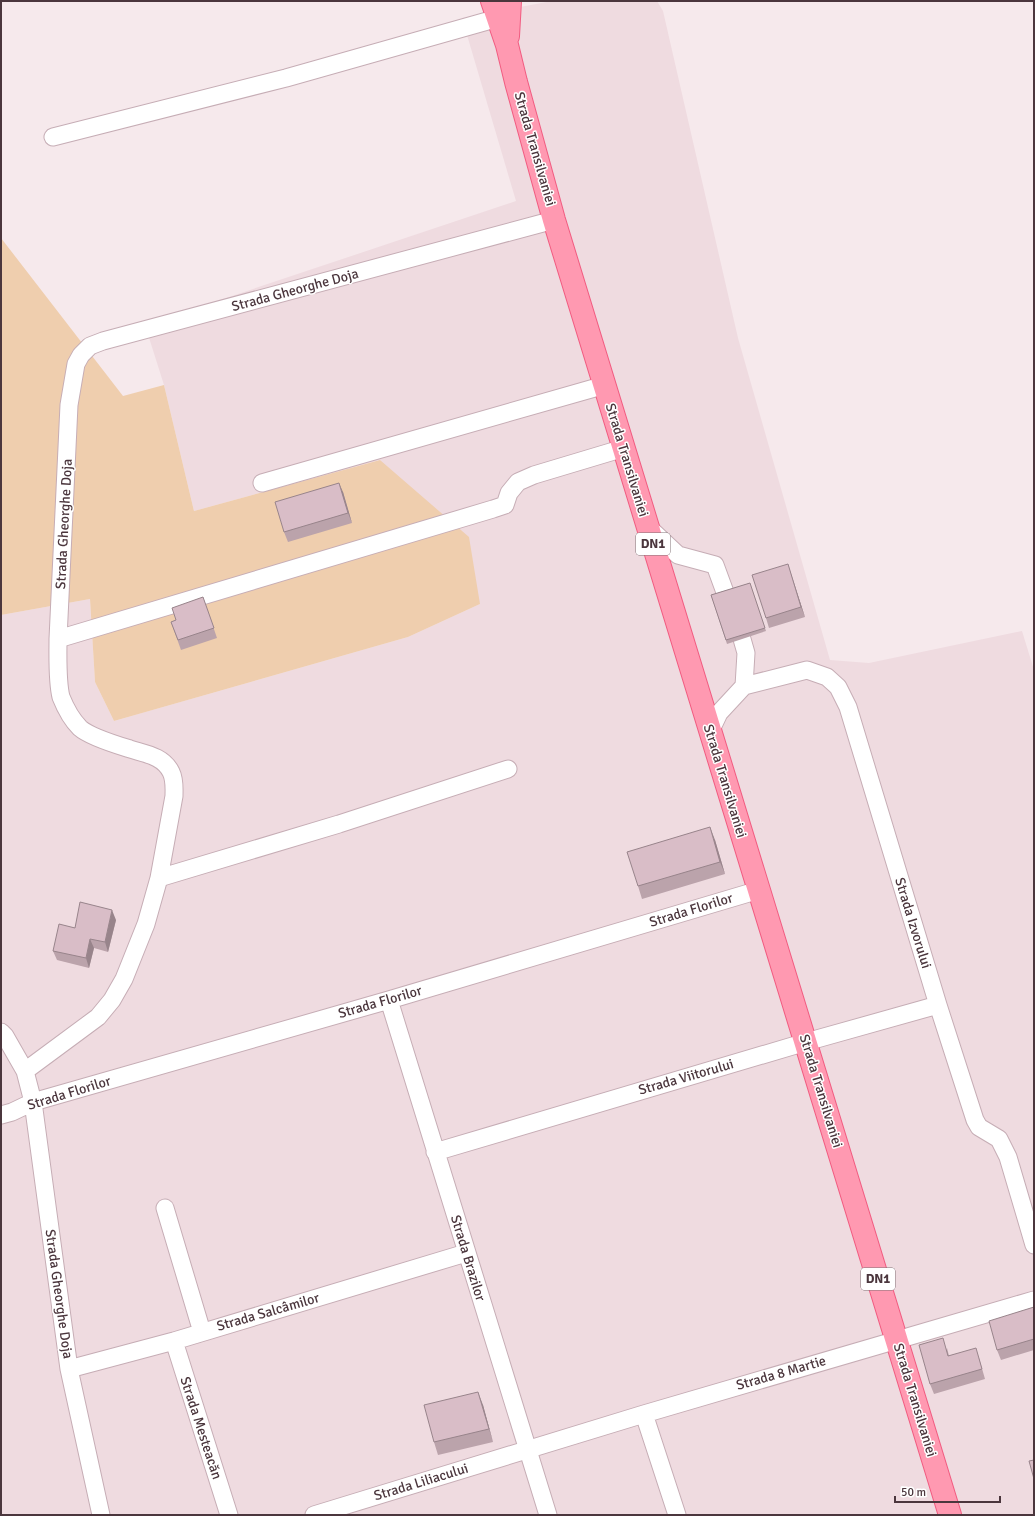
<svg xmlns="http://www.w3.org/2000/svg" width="1035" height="1516" font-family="Signika,sans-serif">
	<rect width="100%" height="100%" fill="#f6e9ec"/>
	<path fill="#efdbe0" d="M 552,1 L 657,1 L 663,11 L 738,338 L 830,660 L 869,663 L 1022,631 L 1034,670 L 1034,1515 L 1,1515 L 1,615 L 90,599 L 95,682 L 114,721 L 408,637 L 480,604 L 380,460 L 194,511 L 164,385 L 145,325 L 516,201 L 462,18 Z"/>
	<path fill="#efceae" d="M 1,238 L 123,396 L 164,385 L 194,511 L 380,460 L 469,537 L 480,604 L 408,637 L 114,721 L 95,682 L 90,599 L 1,615 Z"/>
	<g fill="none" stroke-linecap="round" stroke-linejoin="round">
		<g stroke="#c6adb5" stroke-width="19">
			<path id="minor" d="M 53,137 L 286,78 L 498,18
				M 262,483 L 605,385
				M 647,526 L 678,555 L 715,565 L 726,595
				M 58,639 L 493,509 L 505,505 L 509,493 L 518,482 L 534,475 L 624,448
				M 744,686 L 807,670 L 827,677 L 838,687 L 848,707 L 938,1005 L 975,1120 L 979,1127 L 999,1139 L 1008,1157 L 1034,1245
				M 710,732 L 719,713 L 744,686 L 746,653 L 742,639
				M 159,878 L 339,824 L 508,769
				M 389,1000 L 548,1515
				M 1,1032 L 5,1036 L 25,1071 L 33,1102 L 69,1369 L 101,1515
				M 25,1071 L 98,1017 L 112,1000 L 124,979 L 146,924 L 159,878 L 174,796 C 174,788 175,780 171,772 C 163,756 146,754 130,749 C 117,745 90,737 80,728 C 72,720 65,707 61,697 C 57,681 58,656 58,639 L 69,405 L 76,364 L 81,355 L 90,346 L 103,341 L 554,220
				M 1,1115 L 12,1112 L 33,1102 L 389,1000 L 759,890
				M 435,1152 L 806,1042 L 938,1005
				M 165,1208 L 202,1332
				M 174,1341 L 229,1515
				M 69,1369 L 174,1341 L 466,1253
				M 644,1414 L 677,1515
				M 314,1515 L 644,1414 L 1034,1300"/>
		</g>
		<g stroke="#f15c81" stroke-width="24">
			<path id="major" d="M 492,1 L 507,45 L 516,82 L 554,220 L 950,1515
				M 508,36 L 510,1"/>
		</g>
		<use href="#minor" stroke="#fff" stroke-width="17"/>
		<use href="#major" stroke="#ff99b1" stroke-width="22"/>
	</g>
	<path fill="#bba3ab" d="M 343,492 L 352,523 L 288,542 L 284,532 Z
		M 788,564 L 805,617 L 769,628 L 766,618 Z
		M 750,583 L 766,631 L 727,644 L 711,595 Z
		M 203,597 L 217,638 L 181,650 L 171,622 L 176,620 Z
		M 715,840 L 725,874 L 642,899 L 638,886 Z
		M 116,920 L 108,952 L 94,948 L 89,968 L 57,960 L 53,951 L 75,928 Z
		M 1034,1307 L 1034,1350 L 1001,1360 L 997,1350 Z
		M 947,1348 L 949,1356 L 979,1358 L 985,1379 L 934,1394 L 930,1384 Z
		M 483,1405 L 493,1442 L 438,1455 L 434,1442 Z"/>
	<path fill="#98848b" d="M 339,483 L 343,492 L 352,523 L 348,513 Z
		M 788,564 L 791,574 L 805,617 L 801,607 Z
		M 710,827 L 715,840 L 725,874 L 720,862 Z
		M 112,910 L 116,920 L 108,952 L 105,942 Z
		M 90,939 L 94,948 L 89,968 L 86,958 Z
		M 478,1392 L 483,1405 L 493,1442 L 489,1429 Z"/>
	<path fill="#d9bdc7" stroke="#98848b" d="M 339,483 L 348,513 L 284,532 L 275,502 Z
		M 788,564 L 801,607 L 766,618 L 752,575 Z
		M 750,583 L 765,628 L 726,640 L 711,595 Z
		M 203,597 L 214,628 L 178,640 L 171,622 L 176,620 L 172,608 Z
		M 710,827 L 720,862 L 638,886 L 627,852 Z
		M 80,902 L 112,910 L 105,942 L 90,939 L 86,958 L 53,951 L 59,924 L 75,928 Z
		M 1034,1307 L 1034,1339 L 997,1350 L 989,1321 Z
		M 943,1338 L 948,1356 L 976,1348 L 982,1369 L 930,1384 L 919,1345 Z
		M 478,1392 L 489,1429 L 434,1442 L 424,1405 Z
		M 1034,1460 L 1034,1479 L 1029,1461 Z"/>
	<g text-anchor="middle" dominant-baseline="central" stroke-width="3" stroke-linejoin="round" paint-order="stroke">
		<g fill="#fff" stroke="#817277" stroke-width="1">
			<rect x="636" y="533" width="34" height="22" rx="3"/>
			<rect x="861" y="1268" width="34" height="22" rx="3"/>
		</g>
		<g font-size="13" font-weight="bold" fill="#4b363d">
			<text x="653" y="544">DN1</text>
			<text x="878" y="1279">DN1</text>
		</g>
		<g font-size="14" fill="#4b363d" stroke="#fff">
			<text transform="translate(535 149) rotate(74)">Strada Transilvaniei</text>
			<text transform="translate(295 290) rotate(-15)">Strada Gheorghe Doja</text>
			<text transform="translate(627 460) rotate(73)">Strada Transilvaniei</text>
			<text transform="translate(64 524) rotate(-87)">Strada Gheorghe Doja</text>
			<text transform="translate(725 781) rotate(73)">Strada Transilvaniei</text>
			<text transform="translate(691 910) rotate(-17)">Strada Florilor</text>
			<text transform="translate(913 923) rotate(73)">Strada Izvorului</text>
			<text transform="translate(380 1002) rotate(-16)">Strada Florilor</text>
			<text transform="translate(686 1077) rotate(-16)">Strada Viitorului</text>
			<text transform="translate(821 1091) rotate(73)">Strada Transilvaniei</text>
			<text transform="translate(69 1093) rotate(-17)">Strada Florilor</text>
			<text transform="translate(468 1258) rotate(73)">Strada Brazilor</text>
			<text transform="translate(59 1294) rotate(82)">Strada Gheorghe Doja</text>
			<text transform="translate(268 1312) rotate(-16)">Strada Salcâmilor</text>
			<text transform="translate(781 1373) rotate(-16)">Strada 8 Martie</text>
			<text transform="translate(915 1400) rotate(73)">Strada Transilvaniei</text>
			<text transform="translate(201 1428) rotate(72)">Strada Mesteacăn</text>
			<text transform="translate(421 1482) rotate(-17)">Strada Liliacului</text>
		</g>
	</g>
	<rect width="1035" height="1516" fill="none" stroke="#4b363d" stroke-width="4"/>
	<path d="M895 1496v6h105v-6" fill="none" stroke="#4b363d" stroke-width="2"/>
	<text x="901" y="1496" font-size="12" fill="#4b363d" stroke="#ffffff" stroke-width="3" paint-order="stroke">50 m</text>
</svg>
